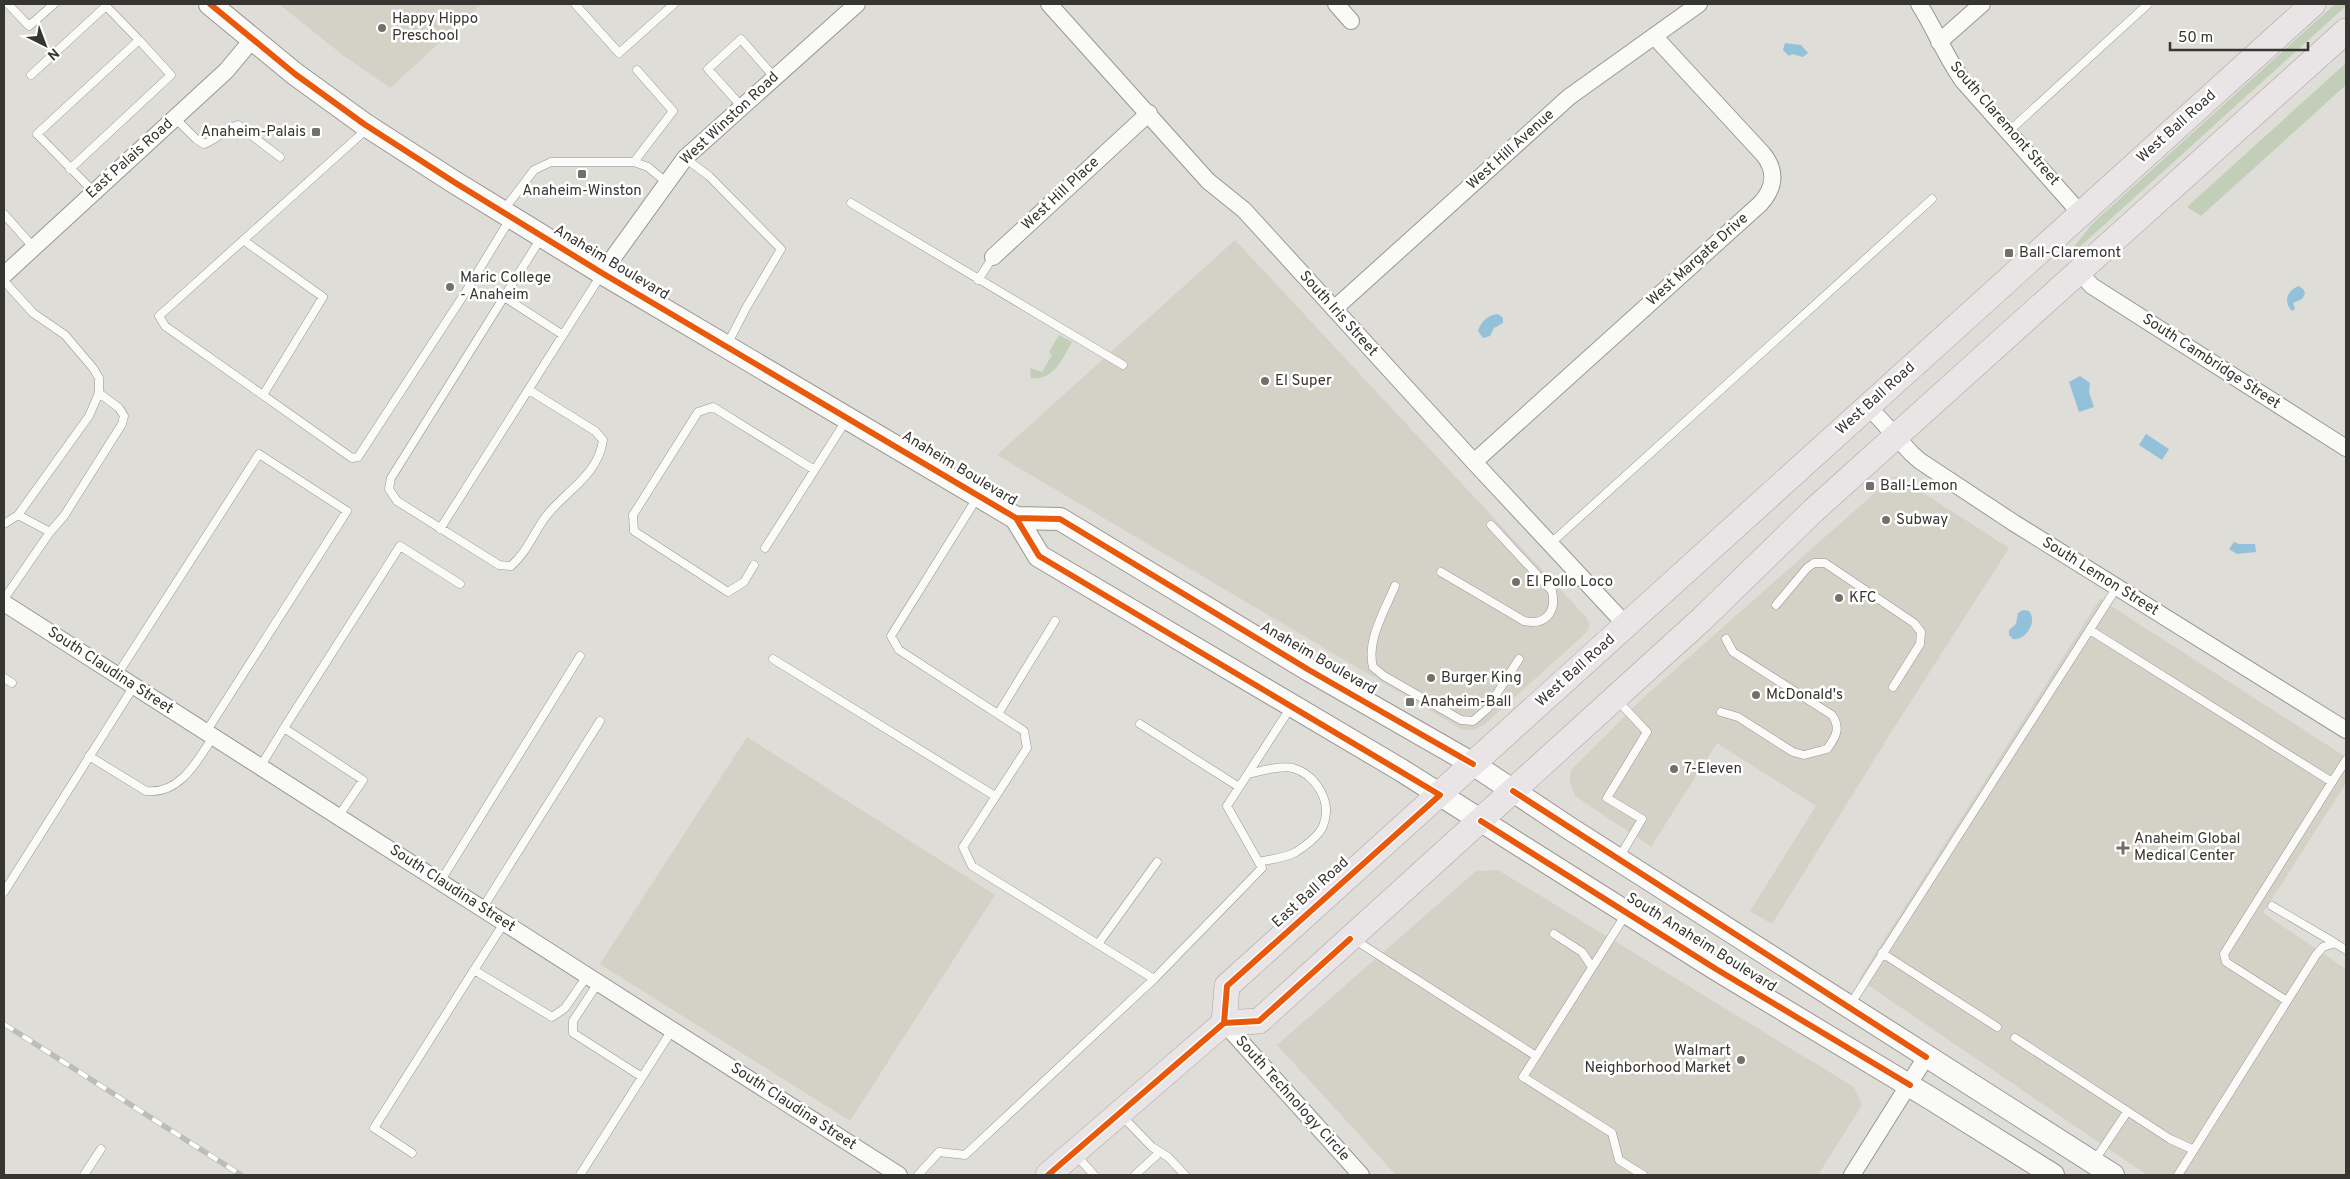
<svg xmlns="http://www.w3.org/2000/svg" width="2350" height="1179" font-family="Overpass,sans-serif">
	<rect width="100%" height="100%" fill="#deddd8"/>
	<path fill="#d4d1c6" d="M 279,4 L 482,4 L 390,88 L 340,53 Z
		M 1235,240 L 1586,617 L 1590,625 L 1586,633 L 1485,724 L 1474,730 L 1463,730 L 997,455 Z
		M 1894,476 L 1900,478 L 2009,548 L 1897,723 L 1772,924 L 1750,911 L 1816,806 L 1717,743 L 1651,847 L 1575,796 L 1570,782 L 1571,770 L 1644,697 Z
		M 2100,599 L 2346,757 L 2346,783 L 2263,913 L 2346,969 L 2346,1175 L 2147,1175 L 1859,979 Z
		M 747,737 L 995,895 L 850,1121 L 600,964 Z
		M 1498,870 L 1854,1087 L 1862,1105 L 1818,1175 L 1396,1175 L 1277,1045 L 1476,871 Z"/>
	<path fill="#c3ceb8" d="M 2335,4 L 2346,4 L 2346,6 L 2073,253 L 2070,252 L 2092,224 Z
		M 2346,63 L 2346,85 L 2201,216 L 2187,207 Z
		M 1059,335 L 1072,342 C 1062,359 1054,381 1031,378 L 1030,368 L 1042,372 L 1052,355 L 1049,352 Z"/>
	<path fill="#92c1d9" d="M 1785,43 L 1801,45 L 1808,53 L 1803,57 L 1792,54 L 1789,56 L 1783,50 Z
		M 2299,286 L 2304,290 L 2305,294 L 2302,299 L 2293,303 L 2295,309 L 2292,311 C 2283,302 2287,290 2299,286 Z
		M 1498,314 L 1503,318 L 1503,323 L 1494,328 L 1490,336 L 1483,338 L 1478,331 C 1481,321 1488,315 1498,314 Z
		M 2080,376 L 2090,383 L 2089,392 L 2094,407 L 2079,412 L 2069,382 Z
		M 2146,434 L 2169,449 L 2162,460 L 2139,445 Z
		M 2234,542 L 2239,544 L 2255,544 L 2256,552 L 2237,554 L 2229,549 Z
		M 2023,610 L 2029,611 C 2038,621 2026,641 2013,639 L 2009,635 L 2009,630 L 2016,624 L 2018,613 Z"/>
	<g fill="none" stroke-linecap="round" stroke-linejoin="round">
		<g stroke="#989793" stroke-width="9">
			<path id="lane" d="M 8,4 L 29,26 L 54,4
				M 575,4 L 619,53 L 674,4
				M 31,75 L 106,6 L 139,40 L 37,134 L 94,192
				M 742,107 L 708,69 L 741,39 L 775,78
				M 175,118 L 196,139 L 204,144 C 217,139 225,129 238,125 L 280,157
				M 368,128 L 159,316 L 165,326 L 352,458 L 358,457 L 465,293 L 510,219
				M 2008,132 L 2148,4
				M 685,158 L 709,176 L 781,249 L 746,308 L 727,345
				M 634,162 L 673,111 L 637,70
				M 70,169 L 171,75 L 139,40
				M 851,203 L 1123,365
				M 503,211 L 534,170 L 551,162 L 634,162 L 648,167 L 667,183
				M 4,214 L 34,248
				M 541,238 L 504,297 L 563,335 L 601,275
				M 243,240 L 323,297 L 263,395
				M 978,280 L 993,257
				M 4,281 L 33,313 L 65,335 L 93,368 L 99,378 L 99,393 L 89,416 L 18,515 L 4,524
				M 504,297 L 391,478 L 389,489 L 397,501 L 499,565 L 511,566 C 526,553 533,535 544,519 C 563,492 598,477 603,440 L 595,431 L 529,390
				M 977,498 L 891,636 L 899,650 L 1024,731 L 1027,748 L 963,847 L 972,866 L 1154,979 L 1262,868 L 1227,806 L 1291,707
				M 18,515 L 50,532
				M 440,529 L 563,335
				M 1551,543 L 1932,199
				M 765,548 L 847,419
				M 754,565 L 744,582 L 728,592 L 634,531 L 633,515 L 698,412 L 713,407 L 813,469
				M 1441,572 L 1524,621 C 1545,626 1557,612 1552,591 L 1491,525
				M 1395,586 C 1385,610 1366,641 1373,667 L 1384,676 L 1461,720 L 1473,721 L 1487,709 L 1519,659
				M 4,599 L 50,532 L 64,516 L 122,424 L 124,416 L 119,408 L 99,393
				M 1776,605 L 1807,568 L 1814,563 L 1825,563 L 1914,623 L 1921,632 L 1920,644 L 1893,687
				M 2090,630 L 2332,782 L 2346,760
				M 773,659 L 995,796
				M 117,675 L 259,454 L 347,511 L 206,732
				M 4,678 L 12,683
				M 1618,701 L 1647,732 L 1607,798 L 1642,819 L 1619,858
				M 1721,712 L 1738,717 L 1793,752 L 1804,755 L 1827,749 C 1836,737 1841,728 1832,715 L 1733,652 L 1726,639
				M 998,714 L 1055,621
				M 1140,724 L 1239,787
				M 284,728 L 400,546 L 460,584
				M 89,756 L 146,791 C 180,795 197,761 213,737
				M 260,767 L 284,728 L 363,780 L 338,817
				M 1248,774 C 1260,771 1281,765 1293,768 C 1316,775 1333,802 1323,826 C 1319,836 1305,846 1296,852 C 1286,858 1270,859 1259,862
				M 440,882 L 580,656
				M 4,892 L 134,686
				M 2272,906 L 2335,943
				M 482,909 L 600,721
				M 1626,914 L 1523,1077 L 1612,1133 L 1619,1160 L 1643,1175
				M 504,923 L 474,970 L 552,1017 L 565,1008 L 587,976
				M 1554,934 L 1582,952 L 1592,967
				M 1355,940 L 1536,1056
				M 1098,944 L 1157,862
				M 1882,953 L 1997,1027
				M 598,983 L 573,1021 L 573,1033 L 642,1077
				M 2287,1001 L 2226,962 L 2224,954 L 2332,782
				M 1850,1005 L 2117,587
				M 2015,1038 L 2170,1139 L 2194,1150
				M 1122,1116 L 1152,1147 L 1168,1157 L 1185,1175
				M 412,1153 L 374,1128 L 474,970
				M 1076,1155 L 1094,1175
				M 2095,1160 L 2127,1112
				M 84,1175 L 101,1149
				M 580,1175 L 672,1030
				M 918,1175 L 939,1152 L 965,1155 L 1154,979
				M 1135,1175 L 1160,1152
				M 2178,1175 L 2316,955 L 2323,947 L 2335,943 L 2346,950"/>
		</g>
		<g stroke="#989793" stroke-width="18">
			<path id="street" d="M 1049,4 L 1208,181 L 1244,210 L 1474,462 L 1626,625
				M 1336,4 L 1351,21
				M 1919,4 C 1935,29 1945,56 1963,81 L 2081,214
				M 1939,42 L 1982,4
				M 993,257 L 1149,113
				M 2079,272 L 2092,286 L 2346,448
				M 602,273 L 685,158 L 857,4
				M 4,275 L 226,71 L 252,40
				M 1334,309 L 1569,97 L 1699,4
				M 1868,406 L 1912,454 L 1920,461 L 2014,523 L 2346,730
				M 1474,462 L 1760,204 C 1775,188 1777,171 1763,154 L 1654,36
				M 4,603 L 899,1175
				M 1224,1023 L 1361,1175
				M 1852,1175 L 1926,1057"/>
		</g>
		<g stroke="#989793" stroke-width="24">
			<path id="secondary" d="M 210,4 L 295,74 L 364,124 L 454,182 L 602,273 L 1016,518 L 1039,556 L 1401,770 L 1716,969 L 1930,1098 L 2053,1175
				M 1016,518 L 1060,519 L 1309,670 L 1473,764 L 1569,828 L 2113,1175"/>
		</g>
		<g stroke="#aca2a2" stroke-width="26">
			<path id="primary" d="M 1224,1023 L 1227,986 L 2313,4
				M 1048,1175 L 1224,1023 L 1259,1021 L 1702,619 L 1814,510 L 2346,31"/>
		</g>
		<use href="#lane" stroke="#fafaf9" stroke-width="8"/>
		<use href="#street" stroke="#fafaf9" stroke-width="16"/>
		<use href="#secondary" stroke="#fafaf9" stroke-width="22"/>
		<use href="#primary" stroke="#e9e4e5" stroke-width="25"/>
		<g stroke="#bcbcba" stroke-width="5.5">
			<path id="rail" d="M 4,1024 L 241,1175"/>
		</g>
		<use href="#rail" stroke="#fff" stroke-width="4" stroke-dasharray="11" stroke-linecap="butt"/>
		<g stroke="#fff" stroke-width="9">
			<path id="cycleway" d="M 210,4 L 295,74 L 364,124 L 454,182 L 602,273 L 1016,518 L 1039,556 L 1440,795 L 1227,986 L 1224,1023
				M 1016,518 L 1060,519 L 1309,670 L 1473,764
				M 1513,791 L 1926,1057
				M 1481,821 L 1716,969 L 1910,1085
				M 1048,1175 L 1224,1023 L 1259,1021 L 1350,939"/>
		</g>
		<use href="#cycleway" stroke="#e8590c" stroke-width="6"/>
	</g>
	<g fill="#71706b" stroke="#fff" stroke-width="2">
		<circle cx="382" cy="28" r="5"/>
		<rect x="311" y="127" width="10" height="10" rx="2.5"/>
		<rect x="577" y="169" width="10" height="10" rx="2.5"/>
		<rect x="2004" y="248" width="10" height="10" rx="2.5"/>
		<circle cx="450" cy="287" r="5"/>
		<circle cx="1265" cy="381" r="5"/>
		<rect x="1865" y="481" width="10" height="10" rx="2.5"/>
		<circle cx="1886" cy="520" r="5"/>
		<circle cx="1516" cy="582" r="5"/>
		<circle cx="1839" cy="598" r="5"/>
		<circle cx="1431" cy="678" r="5"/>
		<circle cx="1756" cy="695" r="5"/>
		<rect x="1405" y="697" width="10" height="10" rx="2.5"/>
		<circle cx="1674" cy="769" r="5"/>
		<path d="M2120.5 840.5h5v5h5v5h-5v5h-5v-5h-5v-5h5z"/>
		<circle cx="1741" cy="1060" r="5"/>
	</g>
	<g text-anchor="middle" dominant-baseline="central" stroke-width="5" stroke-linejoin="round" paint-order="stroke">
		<g font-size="15" fill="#363531" stroke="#fff" text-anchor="start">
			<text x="392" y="19">Happy Hippo<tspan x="392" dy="17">Preschool</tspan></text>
			<text x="306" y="132" text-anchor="end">Anaheim-Palais</text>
			<text x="582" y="191" text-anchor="middle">Anaheim-Winston</text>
			<text x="2019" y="253">Ball-Claremont</text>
			<text x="460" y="278">Maric College<tspan x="460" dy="17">- Anaheim</tspan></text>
			<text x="1275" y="381">El Super</text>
			<text x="1880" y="486">Ball-Lemon</text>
			<text x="1896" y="520">Subway</text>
			<text x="1526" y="582">El Pollo Loco</text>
			<text x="1849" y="598">KFC</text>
			<text x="1441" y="678">Burger King</text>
			<text x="1766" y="695">McDonald's</text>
			<text x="1420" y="702">Anaheim-Ball</text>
			<text x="1684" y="769">7-Eleven</text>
			<text x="2134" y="839">Anaheim Global<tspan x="2134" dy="17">Medical Center</tspan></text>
			<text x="1731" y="1051" text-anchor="end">Walmart<tspan x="1731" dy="17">Neighborhood Market</tspan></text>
		</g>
		<g font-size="15" fill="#363531" stroke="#fff">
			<text transform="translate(730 119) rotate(-43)">West Winston Road</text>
			<text transform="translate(2004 124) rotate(49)">South Claremont Street</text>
			<text transform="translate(2177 127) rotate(-42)">West Ball Road</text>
			<text transform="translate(1511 150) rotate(-42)">West Hill Avenue</text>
			<text transform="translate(130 159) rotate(-42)">East Palais Road</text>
			<text transform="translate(1061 194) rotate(-43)">West Hill Place</text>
			<text transform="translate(1698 260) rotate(-42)">West Margate Drive</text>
			<text transform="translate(611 263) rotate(31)">Anaheim Boulevard</text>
			<text transform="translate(1338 314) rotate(48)">South Iris Street</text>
			<text transform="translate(2211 362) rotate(33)">South Cambridge Street</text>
			<text transform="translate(1876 399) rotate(-42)">West Ball Road</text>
			<text transform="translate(959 469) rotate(31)">Anaheim Boulevard</text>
			<text transform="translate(2100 577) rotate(32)">South Lemon Street</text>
			<text transform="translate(1318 659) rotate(30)">Anaheim Boulevard</text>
			<text transform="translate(110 671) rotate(33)">South Claudina Street</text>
			<text transform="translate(1576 671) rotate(-42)">West Ball Road</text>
			<text transform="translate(452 889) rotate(33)">South Claudina Street</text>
			<text transform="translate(1311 893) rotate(-42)">East Ball Road</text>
			<text transform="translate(1701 943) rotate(32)">South Anaheim Boulevard</text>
			<text transform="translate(1292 1099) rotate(48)">South Technology Circle</text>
			<text transform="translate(793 1107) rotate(33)">South Claudina Street</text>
		</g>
	</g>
	<rect width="2350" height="1179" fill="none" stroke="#363531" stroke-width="10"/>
	<g transform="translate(45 45) rotate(138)" stroke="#ffffff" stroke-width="4" paint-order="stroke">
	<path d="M0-4L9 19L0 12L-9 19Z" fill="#363531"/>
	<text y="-8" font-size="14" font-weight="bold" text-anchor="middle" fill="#363531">N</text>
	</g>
	<path d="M2170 42v8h138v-8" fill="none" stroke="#363531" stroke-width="2.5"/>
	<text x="2178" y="42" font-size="15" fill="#363531" stroke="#ffffff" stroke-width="4" paint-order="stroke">50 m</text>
</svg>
